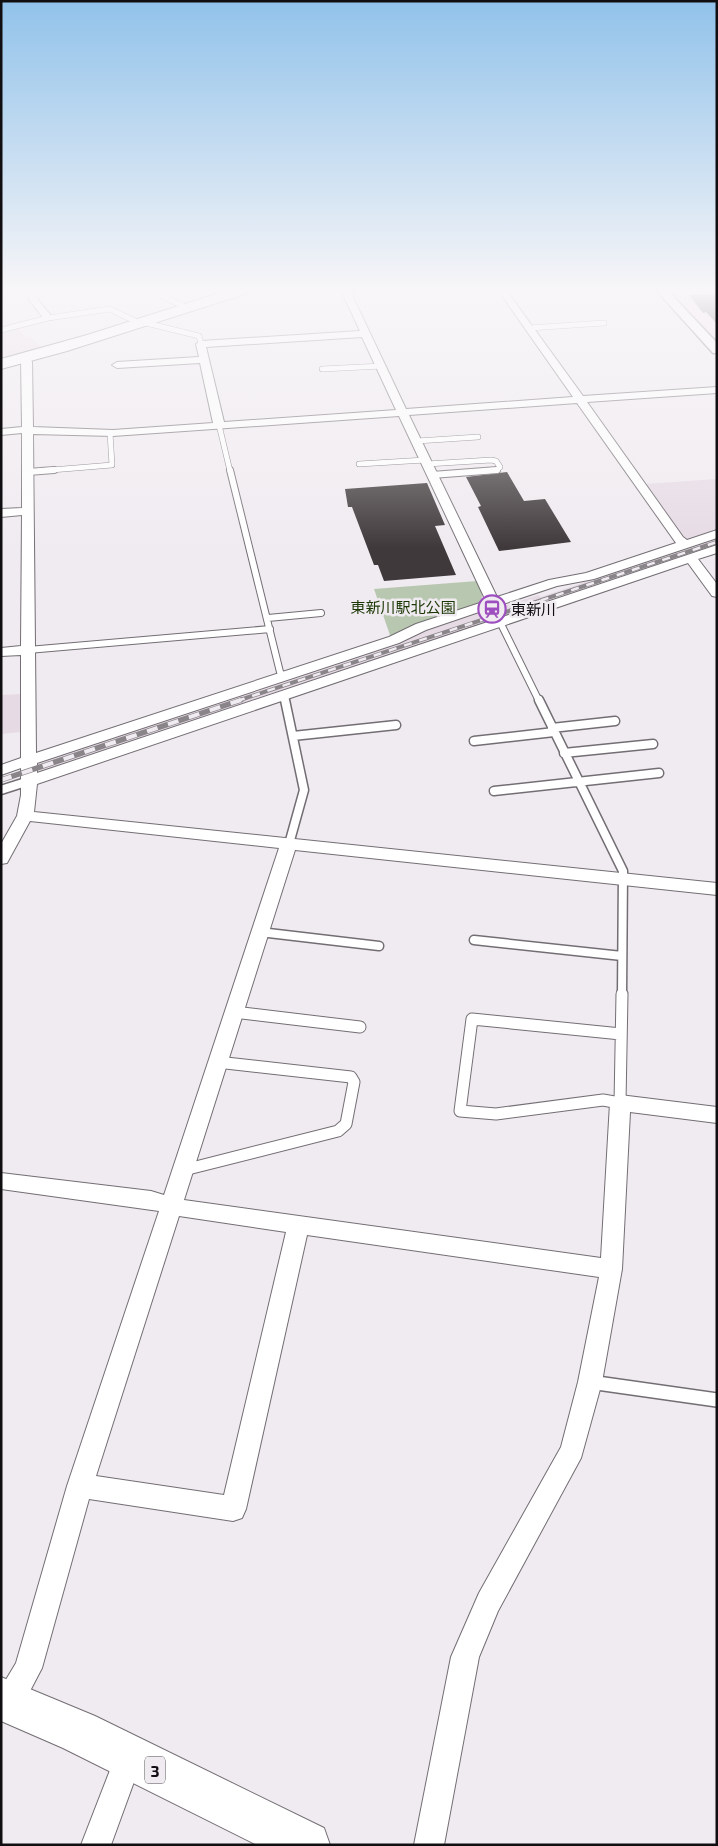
<svg xmlns="http://www.w3.org/2000/svg" width="718" height="1846" font-family="'Exo 2','Noto Sans JP',sans-serif">
	<rect width="100%" height="100%" fill="#f0ebf0"/>
	<path fill="#e6dbe5" d="M 18,327 L 25,337 L 31,337 L 43,350 L 1,361 L 1,331 Z
		M 717,479 L 717,532 L 691,541 L 685,540 L 645,484 Z
		M 717,537 L 717,546 L 38,774 L 35,763 L 498,605 L 501,607 L 538,595 L 541,597 Z
		M 21,694 L 21,732 L 1,734 L 1,695 Z"/>
	<path fill="#f2dce9" d="M 664,290 L 717,290 L 717,342 L 715,341 Z"/>
	<path fill="#b8c7b0" d="M 477,581 L 482,595 L 481,603 L 418,624 L 391,638 L 374,589 Z"/>
	<path fill="#3f393b" d="M 717,294 L 717,324 L 706,312 L 703,313 L 689,295 Z
		M 507,472 L 524,501 L 545,499 L 571,542 L 499,551 L 478,507 L 481,506 L 466,477 Z
		M 427,483 L 445,525 L 435,526 L 456,575 L 384,581 L 378,565 L 374,565 L 352,507 L 348,507 L 345,489 Z"/>
	<g fill="none" stroke-linecap="round" stroke-linejoin="round">
		<g stroke="#736e73" stroke-width="6">
			<path id="service-far4" d="M 150,290 L 185,307
				M 142,322 L 199,336 L 201,344
				M 529,328 L 604,323
				M 1,330 L 48,318 L 110,309 L 139,323
				M 322,369 L 382,366
				M 219,425 L 230,471
				M 417,441 L 478,437
				M 359,464 L 425,460
				M 427,464 L 491,460 L 496,461 L 500,467 L 497,470 L 483,471
				M 39,471 L 112,465 L 110,433"/>
		</g>
		<g stroke="#736e73" stroke-width="8">
			<path id="service-far3" d="M 230,470 L 280,672 L 284,677
				M 28,472 L 54,470
				M 432,475 L 497,470
				M 268,618 L 321,613
				M 500,622 L 539,701
				M 28,650 L 270,629
				M 282,695 L 285,701"/>
		</g>
		<g stroke="#736e73" stroke-width="11">
			<path id="service-far2" d="M 285,700 L 304,790 L 289,844
				M 539,700 L 623,871 L 622,995
				M 552,728 L 615,721
				M 293,736 L 396,725
				M 474,741 L 554,732
				M 564,753 L 653,744
				M 1,790 L 29,781
				M 494,791 L 659,773
				M 260,932 L 379,946
				M 474,940 L 622,956"/>
		</g>
		<g stroke="#736e73" stroke-width="13">
			<path id="service-far1" d="M 234,1012 L 360,1027
				M 621,1034 L 472,1019 L 460,1111 L 496,1114 L 603,1100 L 620,1103 L 622,994
				M 184,1170 L 338,1131 L 346,1124 L 354,1082 L 351,1077 L 217,1062"/>
		</g>
		<g stroke="#736e73" stroke-width="16">
			<path id="service" d="M 590,1382 L 717,1400"/>
		</g>
		<g stroke="#736e73" stroke-width="2">
			<path id="minor" d="M 28,290 L 36,290 L 38,300 L 53,318 L 51,320 L 45,320 L 29,300 Z
				M 341,290 L 358,290 L 351,293 L 406,409 L 573,397 L 498,290 L 506,290 L 583,396 L 717,387 L 717,393 L 587,402 L 683,537 L 687,540 L 717,530 L 717,538 L 594,579 L 557,586 L 476,613 L 426,630 L 399,643 L 37,763 L 37,773 L 717,545 L 717,553 L 698,559 L 717,584 L 717,597 L 712,596 L 688,563 L 37,784 L 34,812 L 717,883 L 717,895 L 295,850 L 184,1200 L 601,1258 L 610,1103 L 613,1098 L 620,1095 L 717,1107 L 717,1123 L 630,1112 L 622,1269 L 602,1382 L 581,1458 L 498,1611 L 479,1657 L 444,1845 L 414,1845 L 451,1657 L 479,1593 L 561,1447 L 578,1382 L 599,1277 L 307,1235 L 246,1509 L 242,1518 L 233,1521 L 89,1499 L 42,1668 L 19,1712 L 9,1716 L 1,1713 L 1,1688 L 16,1663 L 67,1486 L 159,1211 L 1,1189 L 1,1173 L 151,1191 L 164,1195 L 279,848 L 30,821 L 7,863 L 1,864 L 1,844 L 17,816 L 21,795 L 21,768 L 1,775 L 1,765 L 21,758 L 21,655 L 1,656 L 1,648 L 21,646 L 22,515 L 1,517 L 1,509 L 22,508 L 22,433 L 1,435 L 1,429 L 22,427 L 21,358 L 26,355 L 29,356 L 32,362 L 33,427 L 113,430 L 213,423 L 200,363 L 117,368 L 112,365 L 117,362 L 199,357 L 196,344 L 201,341 L 360,331 ZM 362,337 L 396,410 L 224,422 L 206,347 ZM 577,403 L 676,543 L 586,573 L 549,580 L 497,597 L 409,415 ZM 399,416 L 486,601 L 416,624 L 389,637 L 36,753 L 33,434 L 113,436 ZM 179,1216 L 286,1232 L 224,1495 L 96,1476 Z
				M 129,1743 L 139,1747 L 143,1757 L 111,1845 L 81,1845 L 119,1747 Z"/>
		</g>
		<g stroke="#736e73" stroke-width="3">
			<path id="tertiary" d="M 656,290 L 667,290 L 717,343 L 717,353 L 713,353 Z"/>
		</g>
		<g stroke="#736e73" stroke-width="2">
			<path id="primary" d="M 229,290 L 250,290 L 248,293 L 67,351 L 1,369 L 1,359 L 87,335 Z
				M 1,1677 L 95,1716 L 324,1828 L 330,1845 L 257,1845 L 63,1748 L 1,1721 Z"/>
		</g>
		<path stroke="#8f8b8f" stroke-width="2" stroke-dasharray="3 1" stroke-linecap="butt" d="M 85,290 L 88,293"/>
		<use href="#service-far4" stroke="#fff" stroke-width="5"/>
		<use href="#service-far3" stroke="#fff" stroke-width="6"/>
		<use href="#service-far2" stroke="#fff" stroke-width="8"/>
		<use href="#service-far1" stroke="#fff" stroke-width="11"/>
		<use href="#service" stroke="#fff" stroke-width="13"/>
		<use href="#minor" fill="#fff" fill-rule="evenodd"/>
		<use href="#tertiary" fill="#fff" fill-rule="evenodd"/>
		<use href="#primary" fill="#fff" fill-rule="evenodd"/>
		<g stroke="#898589" stroke-width="4">
			<path id="rail-far1" d="M 237,701 L 717,542"/>
		</g>
		<g stroke="#898589" stroke-width="5.5">
			<path id="rail" d="M 1,780 L 241,700"/>
		</g>
		<use href="#rail-far1" stroke="#f0ebf0" stroke-width="2.5" stroke-dasharray="8" stroke-linecap="butt"/>
		<use href="#rail" stroke="#f0ebf0" stroke-width="4" stroke-dasharray="11" stroke-linecap="butt"/>
	</g>
	<linearGradient id="sky" x2="0" y2="1"><stop stop-color="#91c2ea"/><stop offset="0.53" stop-color="#f8f6f8"/><stop offset="1" stop-color="#f8f6f8" stop-opacity="0"/></linearGradient>
	<rect width="718" height="548" fill="url(#sky)"/>
	<defs>
		<g id="station-ring" transform="scale(1.4375)"><circle r="9.5" fill="#f0ebf0" stroke="#9e4fbf" stroke-width="1.5"/><path d="M-3-6H3Q5-6 5-4V2Q5 4 3 4L4.5 6H3L1.5 4h-3L-3 6H-4.5L-3 4Q-5 4-5 2V-4Q-5-6-3-6ZM-3.5-4v3h7v-3ZM-3.5 1v1.5H-2V1ZM2 1v1.5H3.5V1Z" fill="#9e4fbf"/></g>
	</defs>
	<g fill-rule="evenodd">
		<use href="#station-ring" x="492" y="609"/>
	</g>
	<g text-anchor="middle" dominant-baseline="central" stroke-width="5" stroke-linejoin="round" paint-order="stroke">
		<g font-size="15" fill="#1a3704" stroke="#f0ebf0">
			<text x="403" y="607">東新川駅北公園</text>
		</g>
		<g font-size="15" fill="#100e10" stroke="#f0ebf0" text-anchor="start">
			<text x="511" y="609">東新川</text>
		</g>
		<rect fill="#f0ebf0" stroke="#535053" stroke-width="1" x="145" y="1756.5" width="20" height="27" rx="4"/>
		<g font-size="16" font-weight="bold" fill="#100e10">
			<text x="155" y="1770">3</text>
		</g>
	</g>
	<rect width="718" height="1846" fill="none" stroke="#100e10" stroke-width="5"/>
</svg>
